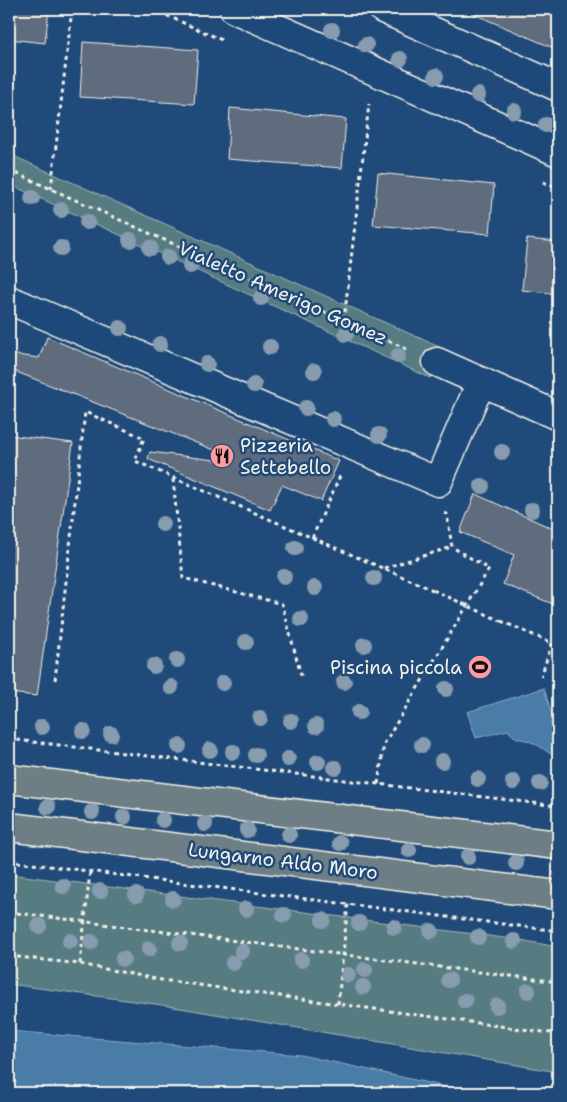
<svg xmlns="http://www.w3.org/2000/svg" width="567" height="1102" font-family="'Shantell Sans',sans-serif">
	<rect width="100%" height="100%" fill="#1f4a7a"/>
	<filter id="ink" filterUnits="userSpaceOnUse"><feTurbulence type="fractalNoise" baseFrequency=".02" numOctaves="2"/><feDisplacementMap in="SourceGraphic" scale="10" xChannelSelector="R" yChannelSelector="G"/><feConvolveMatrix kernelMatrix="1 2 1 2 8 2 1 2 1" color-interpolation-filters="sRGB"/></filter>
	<g filter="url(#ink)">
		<path fill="#577c82" stroke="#a6b6b5" d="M 9,154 L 444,349 L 430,378 L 9,184 Z
			M 9,874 L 520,940 L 558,947 L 558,1072 L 162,1005 L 9,984 Z"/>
		<path fill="#4a7ba7" stroke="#8eaac1" d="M 544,688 L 552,715 L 558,715 L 558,756 C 547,754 543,747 533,743 C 523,738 514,740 508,730 L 476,738 L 467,712 Z
			M 9,1031 L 301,1055 L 474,1093 L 9,1093 Z"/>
		<path fill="#5f6c7e" stroke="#f4f1e8" d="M 9,9 L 49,9 L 45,43 L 9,39 Z
			M 462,9 L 558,9 L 558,50 Z
			M 83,42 L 198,50 L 194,104 L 80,97 Z
			M 230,108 L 346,119 L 342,168 L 227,159 Z
			M 378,173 L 494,185 L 490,234 L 373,225 Z
			M 527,239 L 558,242 L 558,294 L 522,290 Z
			M 47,337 L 339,461 L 321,501 L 282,485 L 270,510 L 148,459 L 150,452 L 231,462 L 232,457 L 9,369 L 9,354 L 39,358 Z
			M 9,435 L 73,443 L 37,696 L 9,693 Z
			M 475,494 L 558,531 L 558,606 L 503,584 L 514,555 L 460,532 Z"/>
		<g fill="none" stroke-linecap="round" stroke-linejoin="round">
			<g stroke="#f4f1e8" stroke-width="31">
				<path id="minor" d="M 234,9 L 558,152
					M 383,9 L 558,87
					M 9,300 L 438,482 L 474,398 L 483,382
					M 437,362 L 558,416"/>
			</g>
			<g stroke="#f4f1e8" stroke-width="31">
				<path id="major" d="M 9,779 L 558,845
					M 9,827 L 558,895"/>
			</g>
			<path stroke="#f4f1e8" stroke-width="3" stroke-dasharray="4 4" stroke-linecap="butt" d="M 152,9 L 222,40
				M 9,170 L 409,350
				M 543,182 L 558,188
				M 51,189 L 72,9
				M 344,320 L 369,104
				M 173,479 L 183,578 L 282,604 L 302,679
				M 312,538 L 341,474
				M 384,568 L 452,547
				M 501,621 L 552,643 L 541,677
				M 55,680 L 85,412 L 144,438 L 135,461 L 433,590
				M 9,739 L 558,806
				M 378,784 L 384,744 L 489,569 L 452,547 L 447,514 L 443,513
				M 9,861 L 558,931
				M 9,912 L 558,982
				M 9,956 L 80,964 L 162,980 L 558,1034
				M 80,964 L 90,872
				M 338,1004 L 348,903"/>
			<use href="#minor" stroke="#1f4a7a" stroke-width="28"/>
			<use href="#major" stroke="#6d7e84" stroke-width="28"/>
			<path stroke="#f4f1e8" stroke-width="3" stroke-dasharray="4 4" stroke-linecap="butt" d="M 433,590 L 501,621"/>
		</g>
		<g fill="#879cae">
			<circle cx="332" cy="30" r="8"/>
			<circle cx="366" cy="45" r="8"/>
			<circle cx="400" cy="59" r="8"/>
			<circle cx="436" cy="76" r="8"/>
			<circle cx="478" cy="95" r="8"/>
			<circle cx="514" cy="111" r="8"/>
			<circle cx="546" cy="125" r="8"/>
			<circle cx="32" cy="198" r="8"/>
			<circle cx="61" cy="210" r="8"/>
			<circle cx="87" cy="222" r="8"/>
			<circle cx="130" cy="240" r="8"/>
			<circle cx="61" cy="248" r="8"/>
			<circle cx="150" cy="248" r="8"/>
			<circle cx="168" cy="257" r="8"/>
			<circle cx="190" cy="266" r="8"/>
			<circle cx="261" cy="298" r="8"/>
			<circle cx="120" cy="328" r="8"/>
			<circle cx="346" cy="334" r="8"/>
			<circle cx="160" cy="344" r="8"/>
			<circle cx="270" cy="347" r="8"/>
			<circle cx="398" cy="356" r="8"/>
			<circle cx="207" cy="364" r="8"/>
			<circle cx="314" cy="371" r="8"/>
			<circle cx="254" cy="385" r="8"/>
			<circle cx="306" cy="408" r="8"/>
			<circle cx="333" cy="419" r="8"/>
			<circle cx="379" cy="435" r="8"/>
			<circle cx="502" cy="452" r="8"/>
			<circle cx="482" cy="486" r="8"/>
			<circle cx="532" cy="510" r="8"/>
			<circle cx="163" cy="524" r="8"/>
			<circle cx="295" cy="548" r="8"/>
			<circle cx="284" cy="577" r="8"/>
			<circle cx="374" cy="578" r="8"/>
			<circle cx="315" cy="588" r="8"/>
			<circle cx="301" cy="619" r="8"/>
			<circle cx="246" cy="642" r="8"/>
			<circle cx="364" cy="645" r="8"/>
			<circle cx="177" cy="660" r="8"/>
			<circle cx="154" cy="666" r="8"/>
			<circle cx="344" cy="682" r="8"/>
			<circle cx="223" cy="683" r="8"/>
			<circle cx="171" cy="687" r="8"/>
			<circle cx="446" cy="689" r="8"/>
			<circle cx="359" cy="712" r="8"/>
			<circle cx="260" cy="718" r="8"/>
			<circle cx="291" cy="721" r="8"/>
			<circle cx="316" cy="726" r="8"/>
			<circle cx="42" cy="727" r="8"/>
			<circle cx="83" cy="731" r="8"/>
			<circle cx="111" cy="734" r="8"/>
			<circle cx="422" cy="745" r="8"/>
			<circle cx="179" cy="746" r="8"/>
			<circle cx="210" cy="750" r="8"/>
			<circle cx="233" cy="752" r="8"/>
			<circle cx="256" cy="755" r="8"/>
			<circle cx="288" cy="759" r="8"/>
			<circle cx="442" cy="761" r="8"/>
			<circle cx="318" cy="762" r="8"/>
			<circle cx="335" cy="768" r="8"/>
			<circle cx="478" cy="779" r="8"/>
			<circle cx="513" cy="782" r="8"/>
			<circle cx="540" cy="783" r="8"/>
			<circle cx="48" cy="807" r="8"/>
			<circle cx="92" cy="812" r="8"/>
			<circle cx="124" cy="817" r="8"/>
			<circle cx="163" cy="820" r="8"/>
			<circle cx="205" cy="824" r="8"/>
			<circle cx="247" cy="830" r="8"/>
			<circle cx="289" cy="835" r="8"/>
			<circle cx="340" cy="843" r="8"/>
			<circle cx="409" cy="850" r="8"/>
			<circle cx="468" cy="857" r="8"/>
			<circle cx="516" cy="863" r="8"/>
			<circle cx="63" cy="886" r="8"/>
			<circle cx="100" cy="891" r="8"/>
			<circle cx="136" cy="895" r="8"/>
			<circle cx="173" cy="899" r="8"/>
			<circle cx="246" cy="909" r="8"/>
			<circle cx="284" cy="915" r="8"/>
			<circle cx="323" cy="920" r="8"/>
			<circle cx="359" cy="923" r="8"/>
			<circle cx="39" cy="926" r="8"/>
			<circle cx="394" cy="927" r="8"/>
			<circle cx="431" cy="931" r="8"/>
			<circle cx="478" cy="937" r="8"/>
			<circle cx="70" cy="941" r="8"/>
			<circle cx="514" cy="941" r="8"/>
			<circle cx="91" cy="942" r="8"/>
			<circle cx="180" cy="943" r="8"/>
			<circle cx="149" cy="949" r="8"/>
			<circle cx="242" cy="951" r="8"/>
			<circle cx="123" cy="959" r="8"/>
			<circle cx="301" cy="960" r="8"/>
			<circle cx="233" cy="963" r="8"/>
			<circle cx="365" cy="970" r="8"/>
			<circle cx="348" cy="975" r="8"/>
			<circle cx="449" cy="980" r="8"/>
			<circle cx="363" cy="987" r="8"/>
			<circle cx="528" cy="991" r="8"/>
			<circle cx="465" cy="1001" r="8"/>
			<circle cx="497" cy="1006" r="8"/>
		</g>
	</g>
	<defs>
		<g id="restaurant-disc" transform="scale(1.25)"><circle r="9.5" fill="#ff9aa2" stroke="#1f4a7a"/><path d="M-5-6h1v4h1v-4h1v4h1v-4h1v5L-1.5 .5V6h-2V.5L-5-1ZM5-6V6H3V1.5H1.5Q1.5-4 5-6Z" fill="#111"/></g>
		<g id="stadium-disc" transform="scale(1.25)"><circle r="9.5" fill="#ff9aa2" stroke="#1f4a7a"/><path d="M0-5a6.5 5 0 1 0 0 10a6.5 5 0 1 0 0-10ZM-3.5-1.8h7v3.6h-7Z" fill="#111"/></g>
	</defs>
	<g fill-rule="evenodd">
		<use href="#restaurant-disc" x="222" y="456"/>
		<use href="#stadium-disc" x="480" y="667"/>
	</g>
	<g text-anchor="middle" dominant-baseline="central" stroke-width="5" stroke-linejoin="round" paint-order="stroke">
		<g font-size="19" fill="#f4f1e8" stroke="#1f4a7a">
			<text transform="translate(283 293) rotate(24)">Vialetto Amerigo Gomez</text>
			<text transform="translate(283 861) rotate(7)">Lungarno Aldo Moro</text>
		</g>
		<g font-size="19" fill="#f4f1e8" stroke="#1f4a7a" text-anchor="start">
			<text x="240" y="445">Pizzeria<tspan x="240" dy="22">Settebello</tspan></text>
			<text x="462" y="667" text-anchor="end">Piscina piccola</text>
		</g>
	</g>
	<rect width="567" height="1102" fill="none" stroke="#1f4a7a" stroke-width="30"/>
	<rect x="15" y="15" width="537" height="1072" fill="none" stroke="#f4f1e8" stroke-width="2" filter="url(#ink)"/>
</svg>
